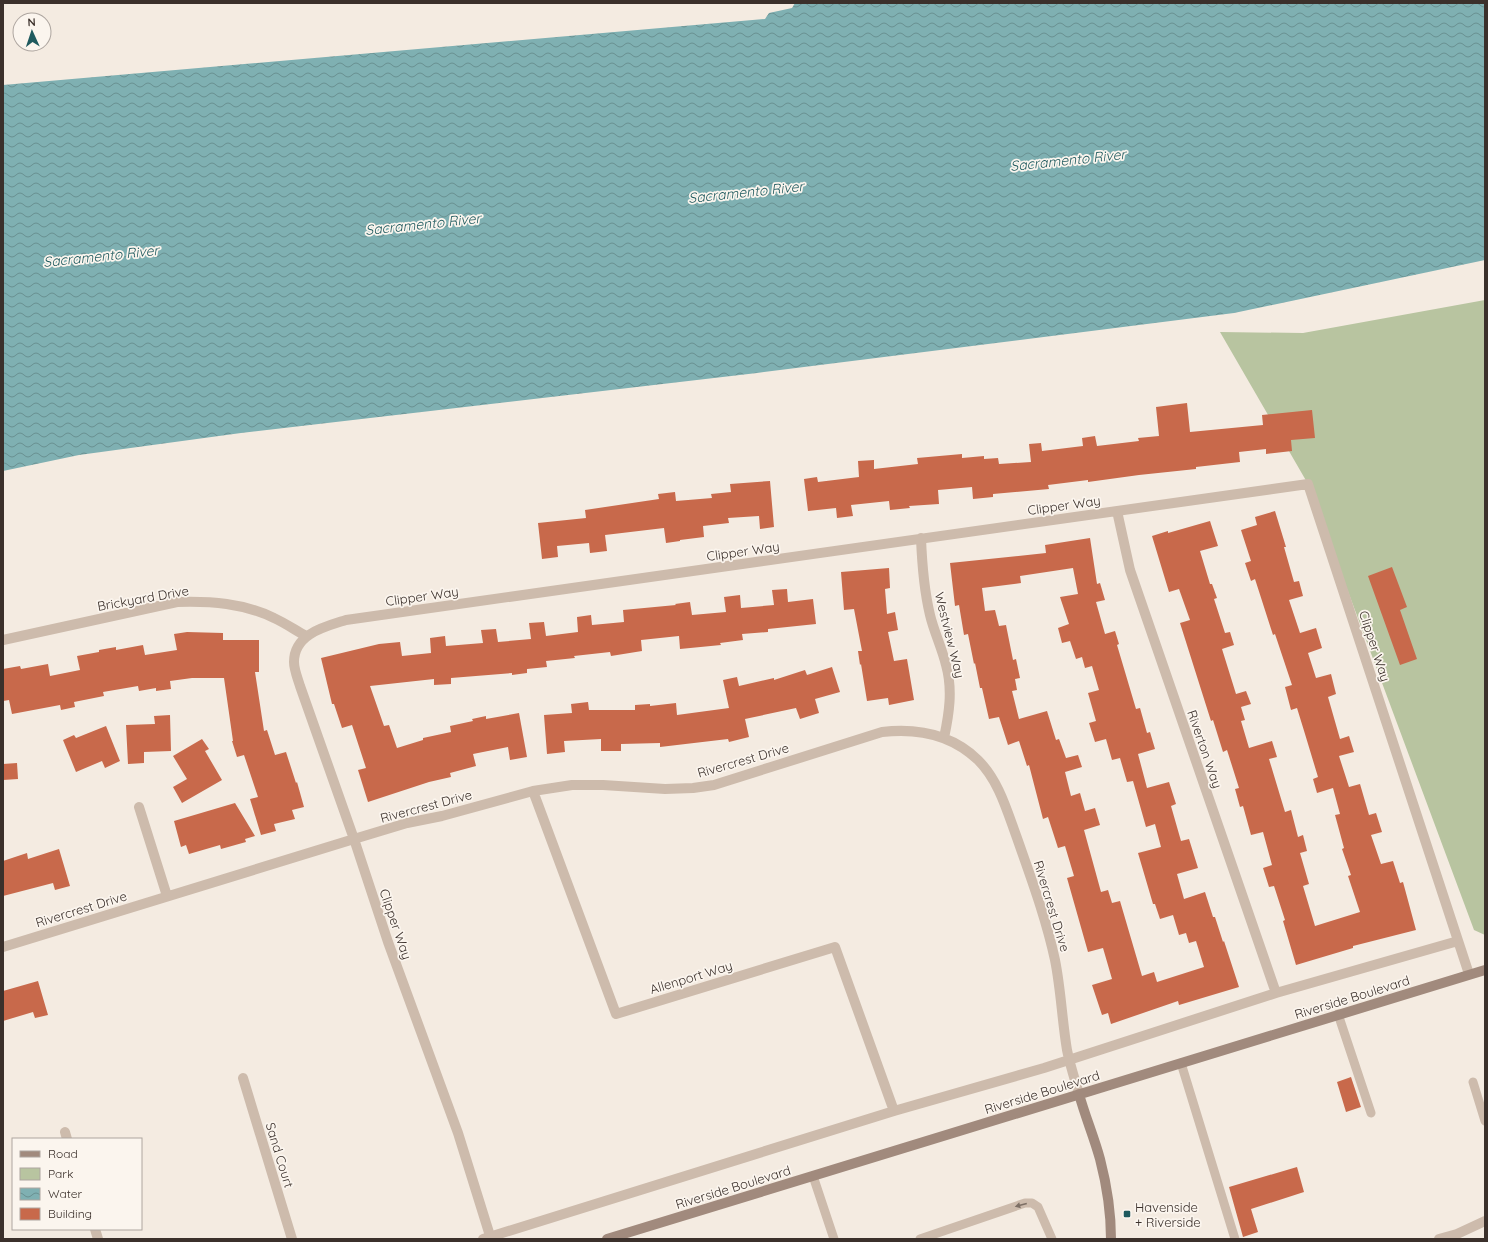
<svg xmlns="http://www.w3.org/2000/svg" width="1488" height="1242" font-family="Quicksand,sans-serif">
	<defs>
		<pattern id="water-waves" width="16" height="10" patternUnits="userSpaceOnUse"><rect width="16" height="10" fill="#7fb0b2"/><path d="M0 5q4-4 8 0t8 0" fill="none" stroke="#699091"/></pattern>
	</defs>
	<rect width="100%" height="100%" fill="#f4ebe1"/>
	<path fill="#b8c4a0" d="M 1485,300 L 1485,935 L 1474,930 L 1308,484 L 1220,332 L 1303,333 Z"/>
	<path fill="url(#water-waves)" d="M 795,3 L 1485,3 L 1485,260 L 1234,313 L 757,373 L 241,433 L 79,455 L 3,471 L 3,85 L 765,19 L 769,13 L 792,8 Z"/>
	<path fill="#c8694b" fill-rule="evenodd" d="M 1187,403 L 1190,432 L 1263,425 L 1262,415 L 1312,410 L 1315,438 L 1291,440 L 1292,451 L 1266,454 L 1266,449 L 1239,452 L 1240,462 L 1196,467 L 1196,469 L 1139,475 L 1088,482 L 1088,480 L 1048,485 L 1049,489 L 993,494 L 993,497 L 973,499 L 972,487 L 938,490 L 939,504 L 909,506 L 910,508 L 890,510 L 889,501 L 851,505 L 853,516 L 837,518 L 836,508 L 808,511 L 804,479 L 817,477 L 818,482 L 859,477 L 858,461 L 874,460 L 874,469 L 918,464 L 917,458 L 962,454 L 962,458 L 984,456 L 984,459 L 998,458 L 999,464 L 1031,462 L 1029,444 L 1041,443 L 1042,451 L 1083,446 L 1082,438 L 1095,436 L 1097,446 L 1139,441 L 1138,438 L 1159,436 L 1156,407 Z
		M 770,481 L 774,527 L 760,529 L 759,516 L 728,518 L 729,523 L 703,526 L 704,537 L 680,540 L 680,541 L 666,543 L 664,528 L 605,535 L 607,551 L 590,553 L 589,543 L 557,546 L 558,557 L 542,559 L 538,523 L 586,518 L 585,510 L 659,499 L 658,494 L 675,492 L 676,501 L 712,498 L 711,494 L 731,492 L 730,484 Z
		M 1275,511 L 1286,547 L 1284,547 L 1294,582 L 1299,581 L 1303,596 L 1289,600 L 1300,633 L 1316,628 L 1322,648 L 1308,653 L 1316,678 L 1331,674 L 1336,694 L 1328,697 L 1340,739 L 1349,736 L 1354,752 L 1339,756 L 1349,787 L 1360,784 L 1369,815 L 1376,813 L 1382,832 L 1371,835 L 1381,864 L 1393,861 L 1400,883 L 1403,882 L 1416,930 L 1353,946 L 1353,948 L 1296,965 L 1283,921 L 1285,920 L 1274,886 L 1269,887 L 1263,868 L 1272,865 L 1263,832 L 1251,835 L 1243,806 L 1240,807 L 1235,789 L 1239,788 L 1227,750 L 1223,752 L 1213,720 L 1211,721 L 1180,623 L 1190,620 L 1179,589 L 1169,592 L 1152,536 L 1168,531 L 1168,533 L 1210,521 L 1218,546 L 1200,551 L 1210,584 L 1212,584 L 1217,598 L 1214,599 L 1225,633 L 1230,632 L 1234,645 L 1222,649 L 1236,694 L 1246,691 L 1251,704 L 1241,707 L 1245,720 L 1241,721 L 1249,748 L 1272,741 L 1277,757 L 1269,759 L 1285,812 L 1291,810 L 1298,837 L 1303,835 L 1307,851 L 1300,853 L 1309,884 L 1303,886 L 1315,926 L 1360,912 L 1348,876 L 1351,875 L 1342,849 L 1344,848 L 1335,815 L 1340,814 L 1333,788 L 1317,793 L 1313,779 L 1318,777 L 1305,734 L 1297,708 L 1291,710 L 1285,687 L 1292,685 L 1275,634 L 1273,635 L 1255,579 L 1251,581 L 1245,563 L 1251,561 L 1241,530 L 1257,525 L 1255,517 Z
		M 1090,538 L 1097,584 L 1100,583 L 1105,600 L 1096,602 L 1105,634 L 1115,631 L 1119,644 L 1117,645 L 1136,709 L 1140,708 L 1147,733 L 1150,732 L 1155,749 L 1138,754 L 1147,788 L 1169,782 L 1176,804 L 1171,806 L 1181,841 L 1189,839 L 1198,868 L 1177,874 L 1184,899 L 1205,892 L 1213,917 L 1215,917 L 1223,942 L 1224,941 L 1239,987 L 1179,1005 L 1178,1001 L 1111,1024 L 1108,1013 L 1102,1015 L 1092,985 L 1112,979 L 1103,948 L 1088,952 L 1067,878 L 1074,876 L 1065,846 L 1058,848 L 1048,817 L 1043,819 L 1029,765 L 1027,766 L 1019,741 L 1008,745 L 999,717 L 989,719 L 982,688 L 980,688 L 975,663 L 974,664 L 968,634 L 964,635 L 959,605 L 955,606 L 950,563 L 1046,553 L 1045,545 ZM 1073,568 L 1078,594 L 1060,597 L 1069,624 L 1058,628 L 1062,643 L 1070,641 L 1076,659 L 1082,657 L 1085,668 L 1092,666 L 1099,690 L 1088,693 L 1096,721 L 1089,723 L 1095,742 L 1106,739 L 1112,760 L 1120,758 L 1127,782 L 1133,781 L 1146,827 L 1155,824 L 1161,847 L 1138,853 L 1153,904 L 1155,904 L 1160,919 L 1173,915 L 1179,935 L 1186,933 L 1189,943 L 1196,941 L 1204,967 L 1157,982 L 1154,972 L 1142,976 L 1120,901 L 1112,903 L 1108,890 L 1101,892 L 1084,830 L 1100,825 L 1095,808 L 1085,811 L 1080,793 L 1071,796 L 1065,772 L 1082,767 L 1078,755 L 1066,758 L 1059,739 L 1056,740 L 1047,711 L 1019,719 L 1012,691 L 1017,690 L 1015,679 L 1020,678 L 1016,659 L 1013,660 L 1006,625 L 999,626 L 995,610 L 985,611 L 982,588 L 1021,583 L 1020,576 Z
		M 1392,567 L 1407,607 L 1400,610 L 1417,659 L 1400,665 L 1368,576 Z
		M 889,568 L 890,588 L 885,589 L 887,614 L 895,612 L 898,630 L 888,632 L 894,661 L 907,659 L 914,700 L 889,705 L 888,698 L 867,701 L 861,664 L 860,665 L 858,651 L 862,651 L 854,609 L 844,610 L 841,572 Z
		M 787,589 L 788,602 L 813,599 L 816,624 L 768,629 L 768,632 L 742,634 L 743,640 L 720,643 L 721,645 L 680,649 L 679,636 L 641,640 L 642,651 L 611,656 L 610,652 L 574,656 L 575,658 L 546,661 L 547,667 L 527,669 L 527,673 L 512,675 L 512,673 L 451,678 L 451,684 L 434,685 L 434,679 L 370,686 L 384,726 L 389,725 L 397,748 L 423,740 L 423,738 L 451,732 L 450,726 L 473,721 L 472,719 L 486,716 L 486,719 L 519,713 L 527,757 L 510,760 L 508,747 L 473,754 L 476,766 L 450,773 L 451,777 L 429,782 L 368,802 L 358,770 L 366,768 L 352,725 L 342,728 L 334,704 L 332,704 L 321,658 L 379,644 L 400,642 L 402,656 L 431,653 L 430,638 L 445,636 L 446,646 L 483,643 L 481,630 L 496,629 L 498,642 L 531,639 L 529,623 L 544,622 L 546,636 L 578,632 L 577,617 L 591,615 L 592,625 L 624,622 L 623,610 L 676,605 L 675,604 L 690,602 L 692,615 L 726,612 L 724,597 L 740,595 L 741,608 L 774,605 L 772,590 Z
		M 187,632 L 223,633 L 223,640 L 259,640 L 259,672 L 255,672 L 264,731 L 267,730 L 275,755 L 286,752 L 296,783 L 297,782 L 304,807 L 292,810 L 295,819 L 274,824 L 276,831 L 261,835 L 250,799 L 258,797 L 244,755 L 237,757 L 232,741 L 233,741 L 224,678 L 192,678 L 170,681 L 171,689 L 156,691 L 156,688 L 139,691 L 138,686 L 103,692 L 104,696 L 74,702 L 75,707 L 61,710 L 60,705 L 12,714 L 9,700 L 3,701 L 3,669 L 20,666 L 21,669 L 48,664 L 50,676 L 80,670 L 77,656 L 99,652 L 99,650 L 116,647 L 116,650 L 143,645 L 145,655 L 177,650 L 174,634 Z
		M 832,667 L 840,692 L 815,699 L 819,713 L 800,719 L 796,708 L 745,719 L 749,737 L 729,742 L 728,739 L 660,747 L 660,743 L 621,744 L 621,751 L 601,751 L 601,739 L 564,741 L 565,752 L 547,754 L 544,715 L 572,713 L 571,704 L 588,702 L 589,710 L 635,710 L 635,705 L 650,704 L 650,706 L 676,703 L 677,715 L 729,708 L 723,680 L 737,677 L 739,686 L 774,678 L 774,680 L 805,670 L 807,675 Z
		M 170,715 L 171,751 L 144,752 L 144,763 L 128,764 L 126,725 L 155,724 L 154,716 Z
		M 106,726 L 120,761 L 105,768 L 102,761 L 76,772 L 63,740 L 74,735 L 76,738 Z
		M 202,739 L 209,749 L 205,751 L 222,780 L 182,803 L 173,787 L 187,779 L 173,756 Z
		M 17,763 L 18,779 L 3,780 L 3,764 Z
		M 235,803 L 255,836 L 245,839 L 246,842 L 221,849 L 220,845 L 189,854 L 186,845 L 181,847 L 174,821 Z
		M 59,849 L 70,886 L 55,890 L 53,883 L 3,896 L 3,861 L 27,853 L 28,859 Z
		M 38,981 L 48,1015 L 35,1018 L 33,1012 L 3,1021 L 3,991 Z
		M 1351,1077 L 1361,1107 L 1346,1112 L 1337,1082 Z
		M 1297,1167 L 1304,1192 L 1251,1209 L 1258,1232 L 1243,1237 L 1229,1187 Z"/>
	<g fill="none" stroke-linecap="round" stroke-linejoin="round">
		<path stroke="#cdbbac" stroke-width="9" d="M 1338,1014 L 1371,1113
			M 1181,1063 L 1235,1239
			M 1473,1082 L 1485,1121
			M 813,1176 L 834,1239
			M 920,1239 L 1025,1203 L 1032,1203 L 1038,1207 L 1052,1239"/>
		<path stroke="#cdbbac" stroke-width="10" d="M 1117,511 L 1130,570 L 1276,993
			M 921,538 C 922,564 924,590 930,615 C 934,632 942,648 946,665 C 953,690 949,714 944,738
			M 3,640 L 177,602 C 211,601 243,603 274,618 C 285,623 295,630 306,636
			M 533,791 L 616,1014 L 835,947 L 894,1111
			M 139,807 L 167,896
			M 3,947 L 354,839 L 407,823 L 442,816 L 533,791 L 572,785 L 603,785 L 665,789 L 693,788 L 714,785 L 882,732 C 917,728 951,734 978,760 C 999,781 1007,811 1017,838 C 1031,878 1046,918 1055,960 C 1061,990 1062,1020 1067,1050 C 1070,1065 1075,1080 1079,1094
			M 243,1078 L 292,1239
			M 65,1132 L 67,1139
			M 95,1229 L 98,1239
			M 483,1239 L 894,1111 L 1044,1068 L 1276,993 L 1458,941
			M 491,1239 L 458,1133 L 388,942 L 354,839 L 300,686 C 298,679 294,670 294,662 C 294,634 324,627 346,620 L 1308,484 L 1469,974
			M 1439,1239 L 1457,1234 L 1485,1221"/>
		<path stroke="#a18a7d" stroke-width="10" d="M 1079,1094 C 1085,1116 1094,1137 1100,1159 C 1107,1186 1111,1212 1111,1239
			M 607,1239 L 1485,970"/>
	</g>
	<defs><path id="oneway-solid" d="M-6-.8H1V-3.2L6.5 0L1 3.2V.8H-6Z"/></defs>
	<use fill="#7d6f65" href="#oneway-solid" transform="translate(1021 1205) rotate(165)"/>
	<rect fill="#1f5a5e" stroke="#fbf5ee" stroke-width="1.5" x="1123" y="1210" width="8" height="8" rx="2"/>
	<g text-anchor="middle" dominant-baseline="central" stroke-width="3.5" stroke-linejoin="round" paint-order="stroke">
		<g font-size="13" fill="#3b302b" stroke="#fbf5ee">
			<text transform="translate(1064 505) rotate(-8)">Clipper Way</text>
			<text transform="translate(743 551) rotate(-8)">Clipper Way</text>
			<text transform="translate(422 596) rotate(-8)">Clipper Way</text>
			<text transform="translate(143 598) rotate(-10)">Brickyard Drive</text>
			<text transform="translate(950 635) rotate(76)">Westview Way</text>
			<text transform="translate(1375 646) rotate(72)">Clipper Way</text>
			<text transform="translate(1205 749) rotate(71)">Riverton Way</text>
			<text transform="translate(743 760) rotate(-16)">Rivercrest Drive</text>
			<text transform="translate(426 806) rotate(-15)">Rivercrest Drive</text>
			<text transform="translate(1052 906) rotate(73)">Rivercrest Drive</text>
			<text transform="translate(81 909) rotate(-17)">Rivercrest Drive</text>
			<text transform="translate(396 924) rotate(71)">Clipper Way</text>
			<text transform="translate(691 977) rotate(-17)">Allenport Way</text>
			<text transform="translate(1352 997) rotate(-17)">Riverside Boulevard</text>
			<text transform="translate(1042 1092) rotate(-17)">Riverside Boulevard</text>
			<text transform="translate(280 1155) rotate(73)">Sand Court</text>
			<text transform="translate(733 1187) rotate(-17)">Riverside Boulevard</text>
		</g>
		<g font-size="13" fill="#3b302b" stroke="#fbf5ee" text-anchor="start">
			<text x="1135" y="1207">Havenside<tspan x="1135" dy="15">+ Riverside</tspan></text>
		</g>
		<g font-size="14" font-style="italic" fill="#1f5a5e" stroke="#fbf5ee">
			<text transform="translate(1068 160) rotate(-6)">Sacramento River</text>
			<text transform="translate(746 192) rotate(-6)">Sacramento River</text>
			<text transform="translate(423 224) rotate(-6)">Sacramento River</text>
			<text transform="translate(101 256) rotate(-6)">Sacramento River</text>
		</g>
	</g>
	<rect width="1488" height="1242" fill="none" stroke="#3b302b" stroke-width="8"/>
	<rect x="12" y="1138" width="130" height="92" fill="#fbf5ee" stroke="#aea6a0"/>
	<rect x="20" y="1151" width="20" height="6" fill="#a18a7d" stroke="#aea6a0"/>
	<text x="48" y="1158" font-size="12" fill="#3b302b">Road</text>
	<rect x="20" y="1168" width="20" height="12" fill="#b8c4a0" stroke="#aea6a0"/>
	<text x="48" y="1178" font-size="12" fill="#3b302b">Park</text>
	<rect x="20" y="1188" width="20" height="12" fill="url(#water-waves)" stroke="#aea6a0"/>
	<text x="48" y="1198" font-size="12" fill="#3b302b">Water</text>
	<rect x="20" y="1208" width="20" height="12" fill="#c8694b" stroke="#aea6a0"/>
	<text x="48" y="1218" font-size="12" fill="#3b302b">Building</text>
	<g transform="translate(32 32) rotate(357)"><circle r="19" fill="#fbf5ee" stroke="#aea6a0"/>
	<path d="M0-3L7 15L0 10L-7 15Z" fill="#1f5a5e"/>
	<text y="-6" font-size="11" font-weight="bold" text-anchor="middle" fill="#3b302b">N</text>
	</g>
</svg>
